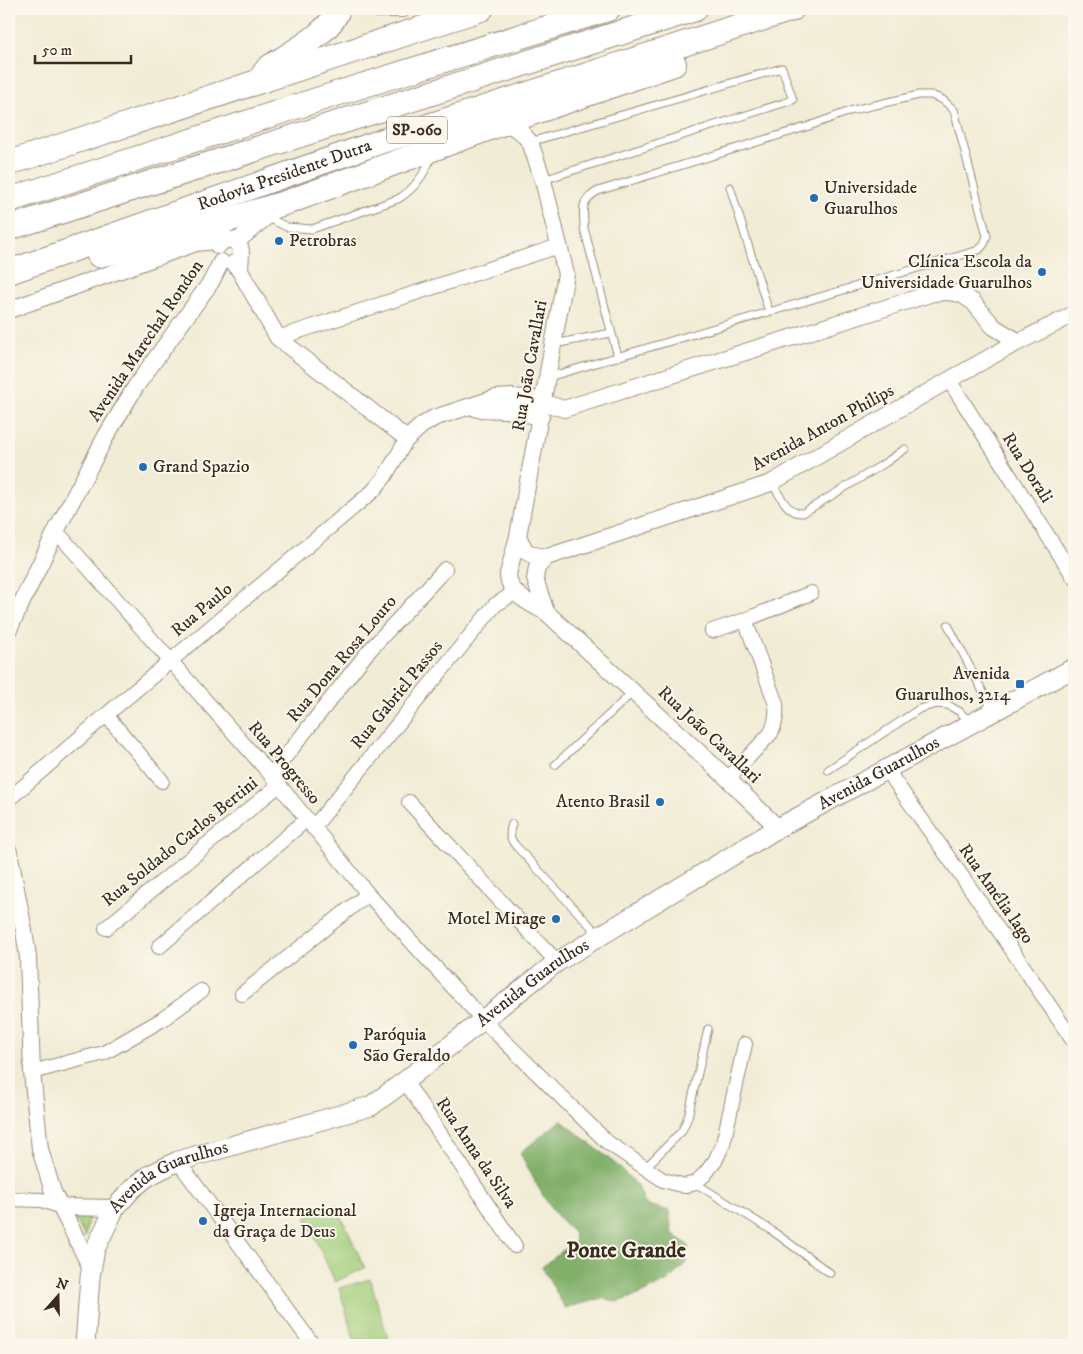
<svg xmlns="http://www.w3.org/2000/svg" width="1083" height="1354" font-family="'IM FELL DW Pica',serif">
	<rect width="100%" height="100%" fill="#fbf7ec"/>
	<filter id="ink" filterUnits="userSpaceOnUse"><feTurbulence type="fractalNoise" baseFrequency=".02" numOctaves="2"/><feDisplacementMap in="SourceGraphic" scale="10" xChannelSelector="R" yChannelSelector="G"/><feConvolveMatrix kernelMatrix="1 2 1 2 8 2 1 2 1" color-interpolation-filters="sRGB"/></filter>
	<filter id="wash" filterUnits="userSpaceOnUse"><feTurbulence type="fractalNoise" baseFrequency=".0096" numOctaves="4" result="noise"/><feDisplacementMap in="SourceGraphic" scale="20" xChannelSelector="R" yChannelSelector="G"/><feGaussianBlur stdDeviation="1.12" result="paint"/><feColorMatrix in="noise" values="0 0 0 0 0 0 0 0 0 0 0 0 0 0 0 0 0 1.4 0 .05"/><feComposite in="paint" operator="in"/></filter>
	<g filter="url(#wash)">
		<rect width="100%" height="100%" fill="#f1ecd5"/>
		<path fill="#a3cd7a" stroke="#6f7c4c" d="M 336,1205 L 365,1268 L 335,1282 L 306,1218 Z
			M 72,1212 L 89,1212 L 85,1238 Z
			M 370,1279 L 390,1345 L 356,1345 L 339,1288 Z"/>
		<path fill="#82b06a" stroke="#5e6d44" d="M 561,1120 L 618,1166 L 638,1186 L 645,1204 L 669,1211 L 672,1233 L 689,1246 L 686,1256 L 686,1263 L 668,1281 L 636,1296 L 616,1302 L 603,1298 L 565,1308 L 542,1267 L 575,1241 L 573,1231 C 547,1210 536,1182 520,1153 Z"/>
	</g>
	<g filter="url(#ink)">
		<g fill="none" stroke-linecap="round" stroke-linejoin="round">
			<g stroke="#968b7a" stroke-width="9">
				<path id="service" d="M 530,142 L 782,68 L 793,100 L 543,180
					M 730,187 L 769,312
					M 266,217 L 287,227 L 312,229 L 398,199 C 415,189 425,174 432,155
					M 554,344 L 611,333
					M 549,377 L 559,374 L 979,250 L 984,244 L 987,236 L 954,110 L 943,100 L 931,95 L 919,95 L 853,110 L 809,126 L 598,191 C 579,202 584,208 584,228 L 618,357
					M 772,483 C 780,495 787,514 803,513 L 885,463 L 905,449
					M 948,625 L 993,711
					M 555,765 L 633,692
					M 828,770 L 919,709 L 937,704 L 948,705 L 960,712 L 971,723
					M 512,824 C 509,833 509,837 515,845 L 599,935
					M 645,1168 L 682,1131 L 688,1117 L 708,1029
					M 695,1183 L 771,1230 L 830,1273"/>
			</g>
			<g stroke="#968b7a" stroke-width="16">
				<path id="minor" d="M 278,338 L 559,246
					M 949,380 L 1074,577
					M 56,531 L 271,775 L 368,894 L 483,1020 L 607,1142 L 663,1180 L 685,1186 L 695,1183 L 705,1174 L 715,1161 L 723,1144 L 745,1044
					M 712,631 L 745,620
					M 106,715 L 162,781
					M 886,769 L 975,895 L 1074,1042
					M 271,775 L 367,653 L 445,569
					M 728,779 L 771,733 C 776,723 777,715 776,704 L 745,620 L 811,593
					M 9,799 L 106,715 L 373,491 L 384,478 L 407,439
					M 409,802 L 557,962
					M 313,828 L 495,605 L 516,592
					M 106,928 L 279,785
					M 159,947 L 307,819
					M 242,994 L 368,894
					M 32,1072 L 104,1053 L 163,1019 L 201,991
					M 405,1081 L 515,1246
					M 178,1161 L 313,1345
					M 9,1199 L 42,1200 L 61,1207"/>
			</g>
			<g stroke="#968b7a" stroke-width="18">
				<path id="tertiary" d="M 377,9 L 403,9
					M 506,122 L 521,132 L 530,142 L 543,180 L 566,274 L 518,536 L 508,574 C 508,594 531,604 546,612 L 728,779 L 778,828
					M 236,242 L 275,210
					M 218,246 C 223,239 236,236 240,247 C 242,250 240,265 240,271
					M 234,263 L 240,271 L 278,338 L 407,439 L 421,426 L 434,418 L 495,398 L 513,397 L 532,399 L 564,409 L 933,293 L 949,292 L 961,294 L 973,302 L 994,327 L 1019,342
					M 9,310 L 196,243 L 224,240
					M 477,409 L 506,410 L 541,417
					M 518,536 C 526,554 527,555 547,557
					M 546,612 L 535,579 L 537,567 L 547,557 L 771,483 L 949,380 L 1001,351 L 1074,314
					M 9,629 L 56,531 L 106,436 L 136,386 L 211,282 L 221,262
					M 9,852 L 24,931 L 28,957 L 32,1072 L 40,1149 L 53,1192 L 91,1268
					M 61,1207 L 115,1208"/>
			</g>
			<g stroke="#968b7a" stroke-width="21">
				<g id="secondary">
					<path id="s1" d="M 85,1345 L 90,1277 L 95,1249 L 115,1208 L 132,1189 L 148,1176 L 178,1161 L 371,1106 L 405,1081 L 557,962 L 600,936 L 778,828 L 1074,668"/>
				</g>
			</g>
			<g stroke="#968b7a" stroke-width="26">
				<g id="motorway">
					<path d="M 263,75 L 268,68 C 289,54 331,33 338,9"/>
					<path d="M 9,163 L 481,9"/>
					<path d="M 9,200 L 323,98 L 608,9"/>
					<path d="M 9,228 L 695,9"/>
					<path d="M 99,255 L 147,244 L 288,202 L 506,122 L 674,64"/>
					<path id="s2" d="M 9,272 L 388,139 L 792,9"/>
				</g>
			</g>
			<use href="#service" stroke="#fff" stroke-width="7"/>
			<use href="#minor" stroke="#fff" stroke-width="14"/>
			<use href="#tertiary" stroke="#fff" stroke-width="16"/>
			<use href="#secondary" stroke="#fff" stroke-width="19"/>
			<use href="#motorway" stroke="#fff" stroke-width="24"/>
		</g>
	</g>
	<g fill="#1f6fb2" stroke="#fbf7ec" stroke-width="2">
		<circle cx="814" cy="198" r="5"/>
		<circle cx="279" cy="241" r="5"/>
		<circle cx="1042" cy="272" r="5"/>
		<circle cx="143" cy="467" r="5"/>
		<rect x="1015" y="679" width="10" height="10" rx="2.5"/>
		<circle cx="660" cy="802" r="5"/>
		<circle cx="556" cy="919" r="5"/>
		<circle cx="353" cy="1045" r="5"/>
		<circle cx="203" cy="1221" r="5"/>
	</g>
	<g text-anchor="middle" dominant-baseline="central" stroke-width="4" stroke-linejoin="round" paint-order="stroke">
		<rect fill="#fbf7ec" stroke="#75685c" stroke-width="1" x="387" y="116.5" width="60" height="27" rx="4"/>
		<g font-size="16" font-weight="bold" fill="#3b2a1e">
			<text x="417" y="130">SP-060</text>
		</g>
		<g font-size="18" fill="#3b2a1e" stroke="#fbf7ec">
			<text stroke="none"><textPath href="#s2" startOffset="292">Rodovia Presidente Dutra</textPath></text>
			<text transform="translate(146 341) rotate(-56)">Avenida Marechal Rondon</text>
			<text transform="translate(530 366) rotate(-80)">Rua João Cavallari</text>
			<text transform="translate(823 428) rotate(-29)">Avenida Anton Philips</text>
			<text transform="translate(1027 468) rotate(58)">Rua Dorali</text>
			<text transform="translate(202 610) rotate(-40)">Rua Paulo</text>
			<text transform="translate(342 659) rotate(-50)">Rua Dona Rosa Louro</text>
			<text transform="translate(397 695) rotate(-51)">Rua Gabriel Passos</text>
			<text transform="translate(709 735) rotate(43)">Rua João Cavallari</text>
			<text transform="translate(284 763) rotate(50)">Rua Progresso</text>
			<text stroke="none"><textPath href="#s1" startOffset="1031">Avenida Guarulhos</textPath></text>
			<text transform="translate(180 842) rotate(-39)">Rua Soldado Carlos Bertini</text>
			<text transform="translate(996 894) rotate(55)">Rua Amélia lago</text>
			<text stroke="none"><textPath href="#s1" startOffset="626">Avenida Guarulhos</textPath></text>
			<text transform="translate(476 1153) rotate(56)">Rua Anna da Silva</text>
			<text stroke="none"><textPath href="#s1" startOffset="206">Avenida Guarulhos</textPath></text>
		</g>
		<g font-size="18" fill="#3b2a1e" stroke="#fbf7ec" text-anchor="start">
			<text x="824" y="188">Universidade<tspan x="824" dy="21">Guarulhos</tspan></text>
			<text x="289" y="241">Petrobras</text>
			<text x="1032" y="262" text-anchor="end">Clínica Escola da<tspan x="1032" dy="21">Universidade Guarulhos</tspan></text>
			<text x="153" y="467">Grand Spazio</text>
			<text x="1010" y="674" text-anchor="end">Avenida<tspan x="1010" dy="21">Guarulhos, 3214</tspan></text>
			<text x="650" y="802" text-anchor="end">Atento Brasil</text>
			<text x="546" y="919" text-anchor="end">Motel Mirage</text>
			<text x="363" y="1035">Paróquia<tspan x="363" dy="21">São Geraldo</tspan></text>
			<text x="213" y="1211">Igreja Internacional<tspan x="213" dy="21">da Graça de Deus</tspan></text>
		</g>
		<g font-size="22" font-weight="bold" fill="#3b2a1e" stroke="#fbf7ec">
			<text x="626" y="1250">Ponte Grande</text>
		</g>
	</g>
	<rect width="1083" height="1354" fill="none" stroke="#fbf7ec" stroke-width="30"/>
	<g transform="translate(58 1296) rotate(20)" stroke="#fbf7ec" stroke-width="4" paint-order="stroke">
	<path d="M0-4L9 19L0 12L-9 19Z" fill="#3b2a1e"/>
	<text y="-8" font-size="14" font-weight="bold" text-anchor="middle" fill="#3b2a1e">N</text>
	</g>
	<path d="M35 55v8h96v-8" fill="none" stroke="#3b2a1e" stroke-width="2.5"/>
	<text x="42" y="55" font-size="15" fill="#3b2a1e" stroke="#fbf7ec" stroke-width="4" paint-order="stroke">50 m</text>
</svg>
